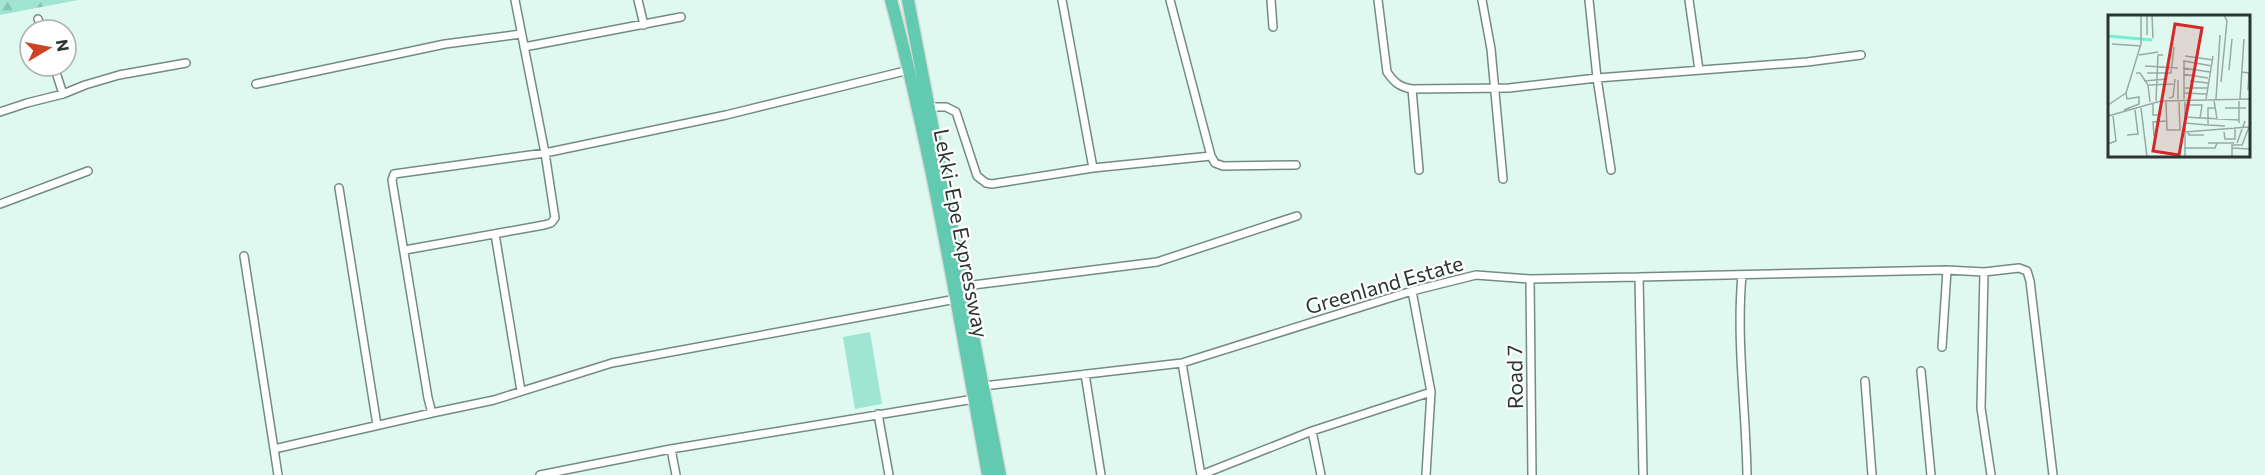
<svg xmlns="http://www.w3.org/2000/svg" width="2265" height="475" font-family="Commissioner,sans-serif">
	<defs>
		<pattern id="forest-firs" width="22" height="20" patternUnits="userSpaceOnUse" patternTransform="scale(1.5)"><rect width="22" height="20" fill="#9fe5d1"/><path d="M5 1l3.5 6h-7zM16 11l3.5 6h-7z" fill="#89c5b4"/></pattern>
	</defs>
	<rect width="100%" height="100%" fill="#dff8f0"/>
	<path fill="#9fe5d1" d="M 870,332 L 882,404 L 855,409 L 843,337 Z"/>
	<path fill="url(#forest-firs)" d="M 0,0 L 78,0 L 0,15 Z"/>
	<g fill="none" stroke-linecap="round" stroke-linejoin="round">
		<g stroke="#748b84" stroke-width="10">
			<path id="minor" d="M 638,0 L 644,25
				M 1062,0 L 1093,168
				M 1170,0 L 1211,156
				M 1271,0 L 1273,27
				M 1378,0 L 1387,72 C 1394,82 1399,87 1412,89 L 1509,88 L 1597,78 L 1807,62 L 1861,55
				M 1482,0 L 1491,49 L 1503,179
				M 1589,0 L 1597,78 L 1611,170
				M 1689,0 L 1699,70
				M 38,19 L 42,30
				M 524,47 L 681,17
				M 54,66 L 63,94
				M 909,70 L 726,115 L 545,153 L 394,174 L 392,180 L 428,398 L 432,413 L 494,400 L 612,363 L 956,299
				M 256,84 L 445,44 L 521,34
				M 1412,89 L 1419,170
				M 930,107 L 946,107 L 956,112 L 977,176 L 986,183 L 992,184 L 1093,168 L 1211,156 L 1215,163 L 1223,166 L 1296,165
				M 0,112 L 27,103 L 63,94 L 85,85 L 119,75 L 186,63
				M 339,188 L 377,425
				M 0,204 L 88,171
				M 495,234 L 521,391
				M 405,250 L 544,225 L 551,223 L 555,218 L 545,153 L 515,0
				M 244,256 L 274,449
				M 1984,272 L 2019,268 L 2027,271 L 2030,281 L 2053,475
				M 1742,275 C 1736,341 1746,408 1747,475
				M 1639,277 L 1947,270 L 1984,272 L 1981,408 L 1991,475
				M 1530,279 L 1532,475
				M 965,286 L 1157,262 L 1297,216
				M 1412,291 L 1431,392 L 1426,475
				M 1942,347 L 1947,270
				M 1182,363 L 1201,475
				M 1921,371 L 1931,475
				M 1085,374 L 1101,475
				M 1865,381 L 1872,475
				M 983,386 L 1182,363 L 1412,291 L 1476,275 L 1530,279 L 1639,277 L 1643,475
				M 878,414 L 889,475
				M 1312,431 L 1321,475
				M 671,449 L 676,475
				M 278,475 L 274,449 L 432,413
				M 540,475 L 671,449 L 974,399
				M 1201,475 L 1312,431 L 1431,392"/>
		</g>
		<g stroke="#d9dbda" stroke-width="15">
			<path id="trunk" d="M 891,0 C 933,156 959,316 988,475
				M 908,0 L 1000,475"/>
		</g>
		<use href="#minor" stroke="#fff" stroke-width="7"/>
		<use href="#trunk" stroke="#63cab2" stroke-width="12"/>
	</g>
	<g text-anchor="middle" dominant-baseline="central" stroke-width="4.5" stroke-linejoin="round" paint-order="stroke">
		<g font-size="21" fill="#2b3532" stroke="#fefefe">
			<text transform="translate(962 233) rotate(79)">Lekki-Epe Expressway</text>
			<text transform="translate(1384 284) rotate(-16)">Greenland Estate</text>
			<text transform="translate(1514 377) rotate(-91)">Road 7</text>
		</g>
	</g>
	<g transform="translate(2108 15)">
		<rect width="142" height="142" fill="#dff8f0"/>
		<path fill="none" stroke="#73f0d1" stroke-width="3" d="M 0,21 L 44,25"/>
		<path fill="none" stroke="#97aaa4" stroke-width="1.5" d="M 39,0 L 39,20M 44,0 L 45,23M 4,29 L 33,31M 31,40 L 50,37M 77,41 L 105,45M 37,51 L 70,53M 75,53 L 102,57M 121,55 L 124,24M 134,57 L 141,58 L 140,75M 28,58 L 32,58 L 40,70 L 42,87M 39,58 L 63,58 L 66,32M 75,59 L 100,63M 70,65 L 70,84M 36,66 L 59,64M 82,66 L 100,68M 113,67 L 119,6 L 116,0M 41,70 L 65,69M 77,73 L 99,73M 76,78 L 98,79M 61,83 L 65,82 L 67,64M 76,84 L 76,46 L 104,51M 98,84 L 105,41M 108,84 L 112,20M 132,84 L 136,24M 106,85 L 109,104M 48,86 L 50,40 L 55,40M 58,86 L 59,115 L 72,115 L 71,87M 45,88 L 45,100 L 52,100M 0,90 L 18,78M 77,90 L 94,90 L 92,103M 33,93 L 39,142M 107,93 L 100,93 L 100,110 L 117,111M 117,93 L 138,93M 16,95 L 31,89 L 31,82 L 19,84 L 18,78 L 33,29 L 33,0M 0,101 L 53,86 L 143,84M 76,102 L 131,105M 77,108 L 99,110M 131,108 L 131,86M 77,117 L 140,112M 80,117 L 81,120 L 96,120M 116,117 L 117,124 L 127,124 L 127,112M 19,120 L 30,119 L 27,95M 46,121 L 45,107 L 59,106M 100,128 L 126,128M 129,128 L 137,106M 0,129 L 8,126 L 5,101M 76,133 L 107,133 L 109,128M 124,133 L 142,134M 77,142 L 77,87M 124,142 L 124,130 L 134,130 L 143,107"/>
		<path fill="#d62828" fill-opacity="0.15" stroke="#d62828" stroke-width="3" d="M 67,9 L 94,13 L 71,140 L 45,136 Z"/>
		<rect width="142" height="142" fill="none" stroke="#2b3532" stroke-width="3"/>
	</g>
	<g transform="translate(48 48) rotate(80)"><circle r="28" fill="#fefefe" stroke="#aaaeac" stroke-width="1.5"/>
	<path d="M0-4.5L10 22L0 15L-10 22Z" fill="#cd4324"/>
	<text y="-9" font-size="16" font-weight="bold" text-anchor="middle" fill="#2b3532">N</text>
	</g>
</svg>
